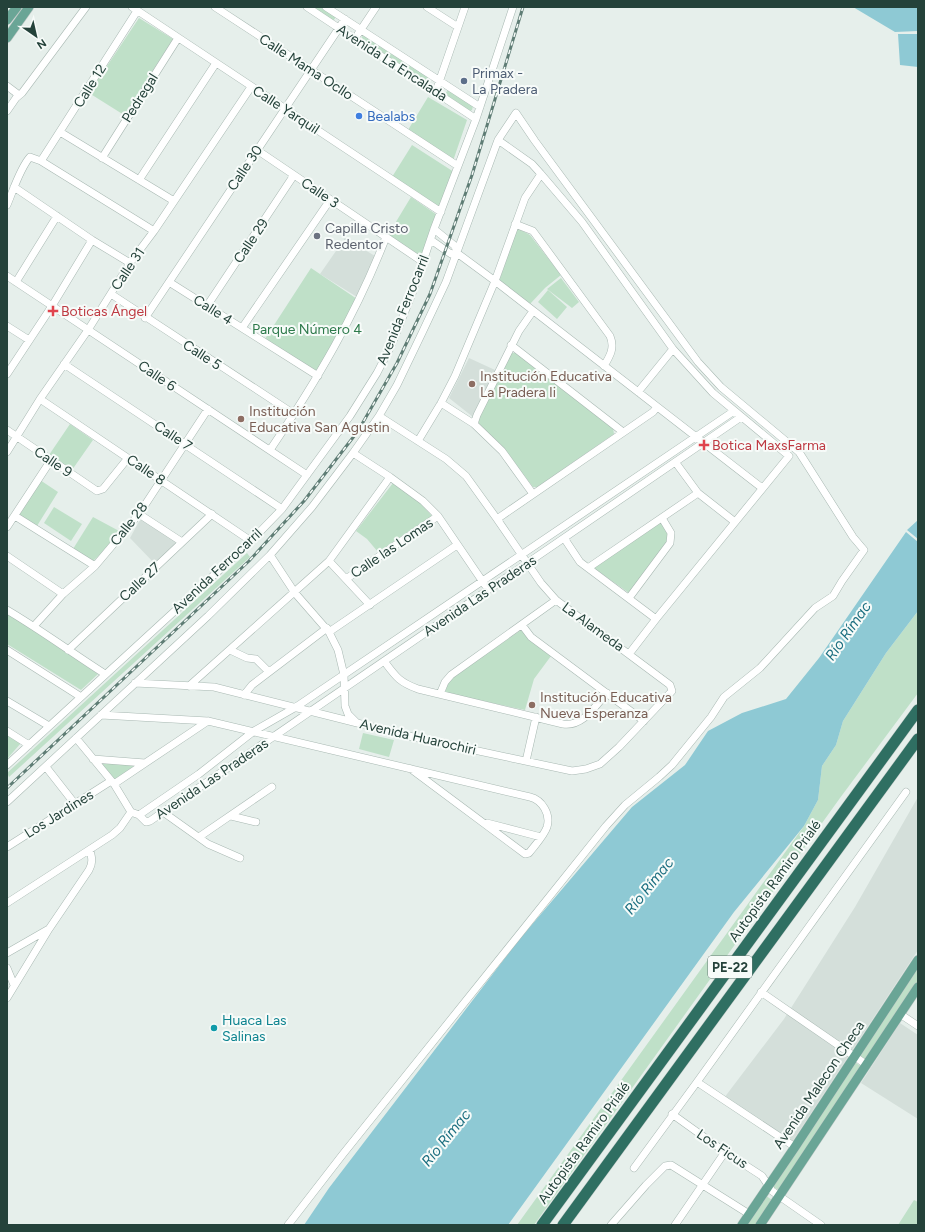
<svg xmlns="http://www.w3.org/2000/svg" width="925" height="1232" font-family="Figtree,sans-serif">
	<rect width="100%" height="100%" fill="#e6efeb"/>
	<path fill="#d4dfda" d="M 345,238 L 375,256 L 357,297 L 320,274 Z
		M 469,358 L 495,370 L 473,417 L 449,398 Z
		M 141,518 L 177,542 L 155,564 L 130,538 Z
		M 918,797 L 918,950 L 792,1142 L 724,1098 L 784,1019 L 855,907 Z
		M 900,1023 L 918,1035 L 918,1119 L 861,1083 Z"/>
	<path fill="#bfe0c8" d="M 311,7 L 321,7 L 336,17 L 333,21 Z
		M 139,18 L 173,39 L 124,115 L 89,93 Z
		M 363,35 L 428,77 L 425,81 L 361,39 Z
		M 448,90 L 473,106 L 472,110 L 470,111 L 445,94 Z
		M 428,97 L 467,120 L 453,161 L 408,130 Z
		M 412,145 L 454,172 L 439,208 L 392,177 Z
		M 411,197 L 437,215 L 421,256 L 388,235 Z
		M 517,228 L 530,235 L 561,275 L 545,288 L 530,304 L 499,281 Z
		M 311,268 L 357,299 L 317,372 L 265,339 Z
		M 561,278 L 579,302 L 572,308 L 547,289 Z
		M 548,290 L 567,307 L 557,319 L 538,302 Z
		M 511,353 L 516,353 L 613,428 L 614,434 L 537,487 L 533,487 L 503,447 L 479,424 L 479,418 Z
		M 70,424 L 93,440 L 72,470 L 49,455 Z
		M 40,480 L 58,492 L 37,526 L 20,515 L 19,513 Z
		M 393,483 L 420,503 L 432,516 L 378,552 L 367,539 L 356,531 Z
		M 54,507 L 82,524 L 71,541 L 44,523 Z
		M 93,517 L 121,532 L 105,550 L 93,561 L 73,549 Z
		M 661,522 L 668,534 L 668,540 L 629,593 L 595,569 L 595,567 Z
		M 247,553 L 250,557 L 9,777 L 7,773 Z
		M 918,611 L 918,693 L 840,798 L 534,1225 L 517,1225 L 804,826 L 818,800 L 822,766 L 836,745 L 843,721 L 886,653 Z
		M 7,613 L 26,624 L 98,674 L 81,690 L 7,644 Z
		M 521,630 L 531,641 L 551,656 L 534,679 L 525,710 L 445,693 L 448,683 L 453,677 Z
		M 363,733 L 394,740 L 389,757 L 359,749 Z
		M 7,734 L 21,743 L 7,759 Z
		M 98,760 L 137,764 L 114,780 Z
		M 918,965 L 918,983 L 867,1059 L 864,1060 L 860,1057 L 860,1052 Z
		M 856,1063 L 861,1066 L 779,1190 L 773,1187 L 853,1064 Z
		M 765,1195 L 772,1200 L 756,1225 L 745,1225 Z
		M 914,1200 L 918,1202 L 918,1225 L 898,1225 Z"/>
	<path fill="#8ec9d4" d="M 853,7 L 918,7 L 918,31 L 895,32 Z
		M 898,34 L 918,34 L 918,67 L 900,65 Z
		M 918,520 L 918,539 L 907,530 Z
		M 906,532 L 918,542 L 918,611 L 886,653 L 843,721 L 836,745 L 822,766 L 818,800 L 804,826 L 734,912 L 508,1225 L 304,1225 L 329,1188 L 518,941 L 632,807 L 685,765 L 708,731 L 742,713 L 786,699 L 819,658 Z"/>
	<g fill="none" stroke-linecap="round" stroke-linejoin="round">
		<g stroke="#a8b8b2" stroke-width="8">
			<path id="minor" d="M 132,7 L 441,212
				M 215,7 L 458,166
				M 307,7 L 476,119
				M 326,7 L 480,107
				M 427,7 L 458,27
				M 358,34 L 376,7
				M 7,86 L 19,95
				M 436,91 L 465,7
				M 7,111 L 16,98 L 22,93 L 86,7
				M 60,132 L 174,201
				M 498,140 L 532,164 L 541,174 L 582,222 L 673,349 L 713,393 L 789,456 L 656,619 L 629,654
				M 257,150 L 423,262
				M 102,158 L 178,38
				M 41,161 L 137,11
				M 139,180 L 216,63
				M 14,187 L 92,240 L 130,263
				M 7,205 C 13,191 20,168 30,157 L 41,161 L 154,231
				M 515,224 L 533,231 L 610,336 C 615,348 610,356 604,366
				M 434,229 L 455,246 L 457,253
				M 431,240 L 451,254 L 457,253 L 495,281 L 762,488
				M 7,276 L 307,475
				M 16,282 L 57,216
				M 169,282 L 318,376
				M 111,294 L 294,414
				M 207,306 L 294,175
				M 145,318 L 345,19
				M 7,326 L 29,340
				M 242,328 L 330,200
				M 511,345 L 623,432
				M 64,364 L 282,509
				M 7,374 L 52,306 L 92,240
				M 638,392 L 673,349
				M 40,399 L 251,541
				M 441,403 L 474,424 L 502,451 L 533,494
				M 474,424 L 477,415 L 519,331 L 533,311
				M 7,430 L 97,491 L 103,489 L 128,458
				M 418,441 L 441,403 L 455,376 L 495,281 L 525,198 L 541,174
				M 270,450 C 316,382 357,313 386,237
				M 7,452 L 40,399 L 88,330 L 130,263 L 154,231 L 251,87
				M 353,453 L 390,477 L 423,501 L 438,516 L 485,585
				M 676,463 L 698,493 L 735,522
				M 139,514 L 182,542
				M 15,516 L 95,566
				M 497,519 L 653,412 L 657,407
				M 7,527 L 51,460
				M 564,538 L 580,562 L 656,619
				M 270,555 L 295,593 L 329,632 L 338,650 L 344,675 L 345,706 L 348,714 L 356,722
				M 7,556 L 63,594
				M 329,561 L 370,605
				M 588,568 L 698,493
				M 346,579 L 438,516
				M 629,598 L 670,543 L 671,533 L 662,518
				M 7,610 C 41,630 72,653 105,674
				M 522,625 L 531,637 L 644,721
				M 34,626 L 63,594 L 95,566 L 139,514 L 208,409
				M 329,632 L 457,545
				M 7,650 L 81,697
				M 68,650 L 212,514
				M 230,650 L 247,658 L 256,659 L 269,672
				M 384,661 C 396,677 399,682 418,689 L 563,724 C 583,727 595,706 607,693
				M 135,683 L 214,687 L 413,737 L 572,771 L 586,769 L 600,764 L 619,747 L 672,691 L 670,685 L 556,600 L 541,583 L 497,519 L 466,476 L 446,459 L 379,416
				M 189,686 L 329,561 L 390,477
				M 440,694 L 445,682 L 451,675 L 556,600
				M 244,695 L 252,685 L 327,628
				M 7,701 L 49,726
				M 101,715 L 208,721 L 530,797 C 542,800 551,814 547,827 C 544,836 535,845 529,853 L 525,854 L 411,769
				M 7,731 L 29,745
				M 76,738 L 114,784 L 131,812 L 139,815 L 146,822 L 150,821 L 741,417
				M 93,759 L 145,763
				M 526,761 L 536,717
				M 7,765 L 251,541 L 282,509 L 350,416 L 377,373 L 391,346 L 412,294 L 434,229 L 476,119 L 513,7
				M 46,767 L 75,804
				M 114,784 L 208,721
				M 7,802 L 208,616 L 270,555 L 312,507 L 353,453 L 379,416 L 397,385 L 422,333 L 446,282 L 498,140 L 516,113 L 535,141 L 698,362 L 721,387 L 799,452 L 853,537 L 864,550 L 842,581 L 833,596 L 815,608 L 760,668 L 724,697 L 711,717 L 672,765 L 659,777 L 625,805 L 606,826 L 343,1154 L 288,1225
				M 163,812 L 208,844 L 240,858
				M 139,815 L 199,774 L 254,731 L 296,707 L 734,411
				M 231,816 L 256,822
				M 487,823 L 541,837
				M 199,837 L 272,787
				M 7,847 L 111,781
				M 7,903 L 112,835 L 120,828 L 131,812
				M 7,953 L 47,930
				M 7,968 L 14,985
				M 761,992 L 867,1065
				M 7,998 L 49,929 L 89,870 C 93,863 92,858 90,850
				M 900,1014 L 918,1026
				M 697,1082 L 795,1147
				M 672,1114 L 725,1152 L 762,1176 L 772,1191 L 821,1225
				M 634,1168 L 697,1082 L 906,792
				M 611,1225 L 646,1185 L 665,1166 L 671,1165 L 749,1214
				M 675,1225 L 725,1152"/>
		</g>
		<g stroke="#c2cac8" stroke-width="10">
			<path id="major" d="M 7,20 L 17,7
				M 7,38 L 29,7
				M 742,1225 L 795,1147 L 918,960
				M 760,1225 L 918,987"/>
		</g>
		<g stroke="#c2cac8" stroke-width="12">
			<path id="highway" d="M 542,1225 L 918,710
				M 563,1225 L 918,739"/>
		</g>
		<use href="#minor" stroke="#fff" stroke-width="7"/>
		<use href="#major" stroke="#6aa596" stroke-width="9"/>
		<use href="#highway" stroke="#2f6f62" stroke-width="11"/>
		<g stroke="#5f7d75" stroke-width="3">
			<path id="rail" d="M 7,788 L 249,561 L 304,501 L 358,431 L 397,363 L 430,294 L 472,175 L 523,7"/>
		</g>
		<use href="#rail" stroke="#f7fbf9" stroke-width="1.5" stroke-dasharray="4.5" stroke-linecap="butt"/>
	</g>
	<circle fill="#5c6f8a" stroke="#f7fbf9" stroke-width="1.5" cx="464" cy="81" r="4"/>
	<circle fill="#3f7fe0" stroke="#f7fbf9" stroke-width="1.5" cx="359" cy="116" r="4"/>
	<circle fill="#6b7280" stroke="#f7fbf9" stroke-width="1.5" cx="317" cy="236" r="4"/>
	<g fill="#e0444e" stroke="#f7fbf9" stroke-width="1.5">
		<path d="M51 305h4v4h4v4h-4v4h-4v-4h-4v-4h4z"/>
		<path d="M702 439h4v4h4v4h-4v4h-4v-4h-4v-4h4z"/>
	</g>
	<g fill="#8d6e63" stroke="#f7fbf9" stroke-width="1.5">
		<circle cx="472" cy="384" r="4"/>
		<circle cx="241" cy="419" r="4"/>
		<circle cx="532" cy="705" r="4"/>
	</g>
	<circle fill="#0f9aa8" stroke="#f7fbf9" stroke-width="1.5" cx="214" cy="1028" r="4"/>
	<g text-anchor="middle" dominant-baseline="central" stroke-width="4" stroke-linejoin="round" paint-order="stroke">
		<rect fill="#f7fbf9" stroke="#637a73" stroke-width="1" x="708" y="956" width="44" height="22" rx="3"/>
		<g font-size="13" font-weight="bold" fill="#24423a">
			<text x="730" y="967">PE-22</text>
		</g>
		<g font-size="14" fill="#24423a" stroke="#f7fbf9">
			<text transform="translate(392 63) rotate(33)">Avenida La Encalada</text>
			<text transform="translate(306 67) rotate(33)">Calle Mama Ocllo</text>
			<text transform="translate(90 86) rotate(-58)">Calle 12</text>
			<text transform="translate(140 98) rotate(-58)">Pedregal</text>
			<text transform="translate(286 110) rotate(33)">Calle Yarquil</text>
			<text transform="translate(245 168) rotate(-56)">Calle 30</text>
			<text transform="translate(320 193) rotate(34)">Calle 3</text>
			<text transform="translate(251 241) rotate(-56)">Calle 29</text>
			<text transform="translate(128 269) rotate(-56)">Calle 31</text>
			<text transform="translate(213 310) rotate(32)">Calle 4</text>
			<text transform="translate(403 310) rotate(-68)">Avenida Ferrocarril</text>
			<text transform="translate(202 355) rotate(33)">Calle 5</text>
			<text transform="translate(157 376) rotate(34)">Calle 6</text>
			<text transform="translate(173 436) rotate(34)">Calle 7</text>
			<text transform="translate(53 462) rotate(34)">Calle 9</text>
			<text transform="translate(146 470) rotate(34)">Calle 8</text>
			<text transform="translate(129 524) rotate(-52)">Calle 28</text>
			<text transform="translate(392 548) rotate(-34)">Calle las Lomas</text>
			<text transform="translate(217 571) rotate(-43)">Avenida Ferrocarril</text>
			<text transform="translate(140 582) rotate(-43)">Calle 27</text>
			<text transform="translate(480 596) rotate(-34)">Avenida Las Praderas</text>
			<text transform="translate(593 627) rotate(36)">La Alameda</text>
			<text transform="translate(418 737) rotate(13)">Avenida Huarochiri</text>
			<text transform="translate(212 779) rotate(-34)">Avenida Las Praderas</text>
			<text transform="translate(59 814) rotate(-32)">Los Jardines</text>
			<text transform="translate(775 881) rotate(-54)">Autopista Ramiro Prialé</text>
			<text transform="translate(819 1085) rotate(-56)">Avenida Malecon Checa</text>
			<text transform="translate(584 1143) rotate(-54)">Autopista Ramiro Prialé</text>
			<text transform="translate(722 1149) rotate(34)">Los Ficus</text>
		</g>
		<g font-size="14" fill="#4e5e75" stroke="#f7fbf9" text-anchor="start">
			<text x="472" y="73">Primax -<tspan x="472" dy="16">La Pradera</tspan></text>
		</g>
		<g font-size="14" fill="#366cbe" stroke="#f7fbf9" text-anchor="start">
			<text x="367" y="116">Bealabs</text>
		</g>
		<g font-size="14" fill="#5b616d" stroke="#f7fbf9" text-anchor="start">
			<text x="325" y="228">Capilla Cristo<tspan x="325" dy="16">Redentor</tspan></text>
		</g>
		<g font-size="14" fill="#be3a42" stroke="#f7fbf9" text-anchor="start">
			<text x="61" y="311">Boticas Ángel</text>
			<text x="712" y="445">Botica MaxsFarma</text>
		</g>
		<g font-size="14" fill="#2d7a4b" stroke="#f7fbf9">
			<text x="307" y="329">Parque Número 4</text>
		</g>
		<g font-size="14" fill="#785e54" stroke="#f7fbf9" text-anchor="start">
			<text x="480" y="376">Institución Educativa<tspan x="480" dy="16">La Pradera Ii</tspan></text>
			<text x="249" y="411">Institución<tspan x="249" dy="16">Educativa San Agustin</tspan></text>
			<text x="540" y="697">Institución Educativa<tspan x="540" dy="16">Nueva Esperanza</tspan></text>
		</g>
		<g font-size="14" fill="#0d838f" stroke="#f7fbf9" text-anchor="start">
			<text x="222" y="1020">Huaca Las<tspan x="222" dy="16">Salinas</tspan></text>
		</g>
		<g font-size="15" font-style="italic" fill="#1c6f80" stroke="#f7fbf9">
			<text transform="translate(848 631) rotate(-55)">Río Rímac</text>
			<text transform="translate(649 886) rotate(-51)">Río Rímac</text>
			<text transform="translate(446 1138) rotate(-51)">Río Rímac</text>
		</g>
	</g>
	<rect width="925" height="1232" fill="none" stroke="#24423a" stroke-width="16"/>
	<g transform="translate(36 36) rotate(146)" stroke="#f7fbf9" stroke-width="3" paint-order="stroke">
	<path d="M0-3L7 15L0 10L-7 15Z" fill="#24423a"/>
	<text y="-6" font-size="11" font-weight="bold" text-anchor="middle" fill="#24423a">N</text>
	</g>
</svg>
